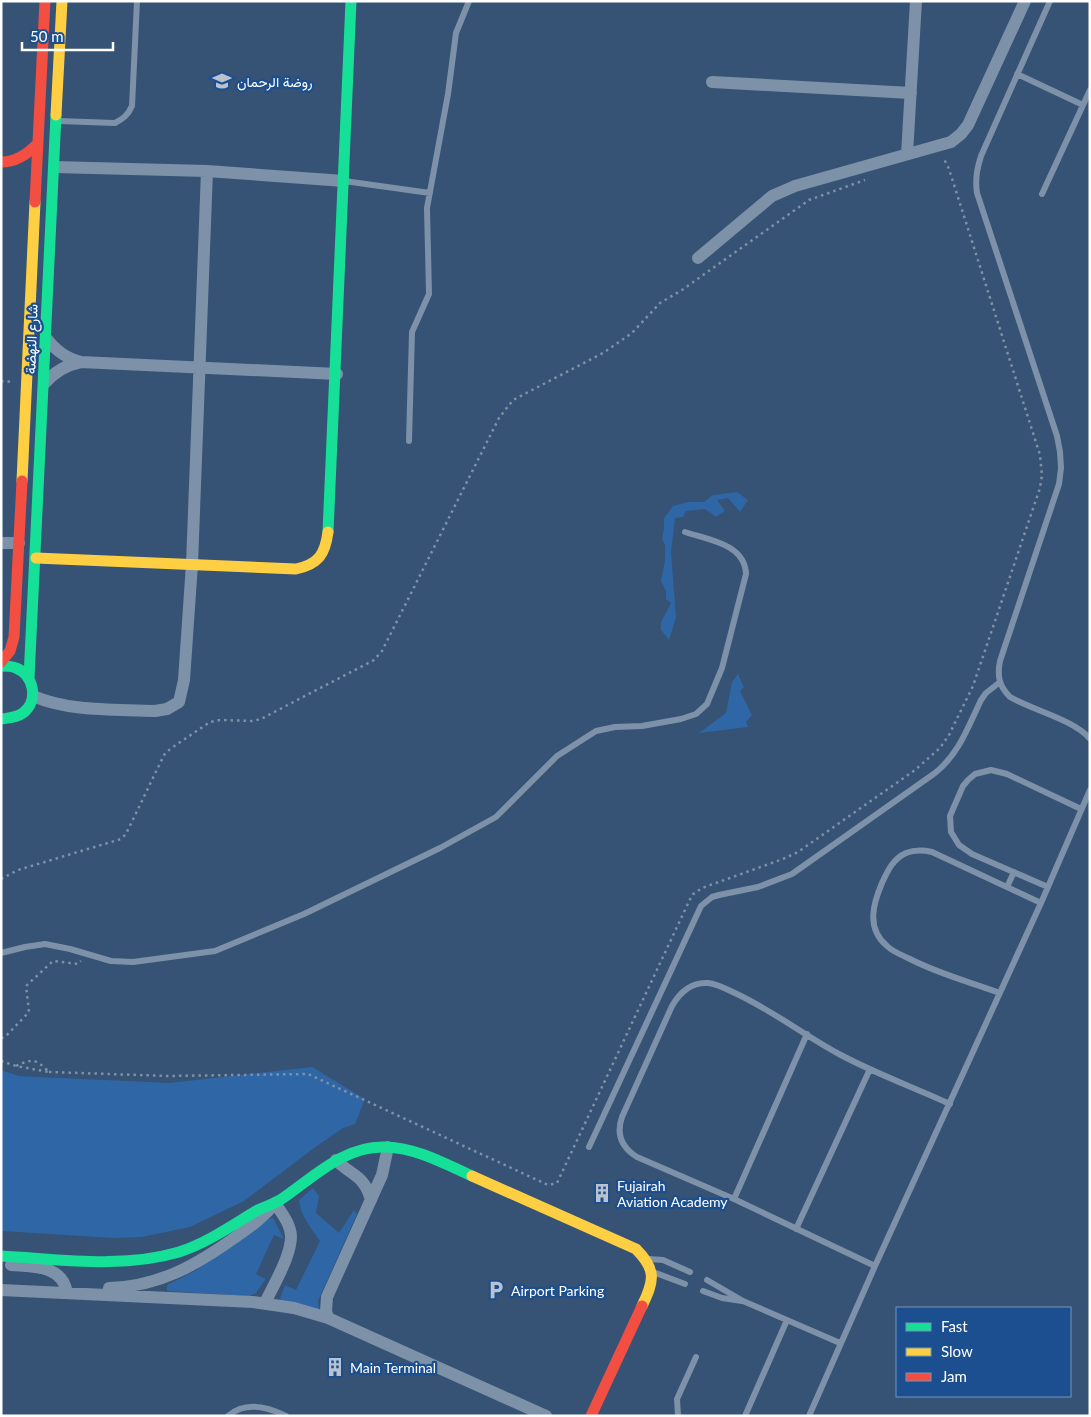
<svg xmlns="http://www.w3.org/2000/svg" width="1091" height="1417" font-family="Lato,Vazirmatn,sans-serif">
	<rect width="100%" height="100%" fill="#365274"/>
	<path fill="#2f66a5" d="M 737,492 L 748,500 L 740,512 L 728,498 L 717,500 L 725,511 L 716,517 L 705,509 L 686,511 L 683,517 L 675,518 L 671,552 L 676,617 L 669,640 L 661,630 L 661,622 L 671,603 L 666,599 L 666,591 L 661,581 L 665,560 L 665,545 L 662,539 L 664,529 L 664,518 L 673,506 L 688,502 L 704,502 L 713,495 Z
		M 738,674 L 744,687 L 740,691 L 752,715 L 746,722 L 748,727 L 699,733 L 726,713 L 732,682 Z
		M 312,1067 L 365,1099 L 355,1124 L 343,1128 L 314,1148 L 244,1201 L 190,1227 L 142,1237 L 114,1238 L 1,1231 L 1,1070 L 19,1076 L 169,1083 Z
		M 313,1188 L 319,1196 L 316,1213 L 339,1233 L 354,1210 L 357,1214 L 322,1292 L 318,1301 L 319,1310 L 284,1303 L 280,1299 L 285,1285 L 296,1290 L 320,1241 C 311,1228 300,1215 299,1200 Z
		M 273,1218 L 284,1239 L 274,1235 L 256,1274 L 266,1279 L 256,1293 L 249,1296 L 167,1291 L 167,1285 L 195,1271 L 267,1219 Z"/>
	<g fill="none" stroke-linecap="round" stroke-linejoin="round">
		<path stroke="#7d92a8" stroke-width="2.5" stroke-dasharray="2.5 4" stroke-linecap="butt" d="M 1,381 L 12,382
			M 1,879 L 18,870 L 121,839 L 126,834 L 164,755 L 170,749 L 210,722 L 220,720 L 253,721 L 261,719 L 374,660 L 382,651 L 499,418 L 513,400 L 603,353 L 632,333 L 660,303 L 682,290 L 809,200 L 865,180
			M 1,1038 L 6,1036 L 29,1012 L 26,986 L 53,961 L 78,964 L 81,961
			M 1,1061 L 16,1066 L 49,1072 C 36,1059 33,1058 16,1066
			M 49,1072 L 168,1076 L 308,1074 L 546,1184 L 549,1185 L 557,1183 L 692,895 L 702,888 L 783,859 L 798,852 L 915,770 L 940,748 L 949,735 L 973,686 L 1040,488 L 1042,475 L 1040,455 L 949,169 L 943,157"/>
		<path stroke="#7d92a8" stroke-width="6" d="M 1050,1 L 981,156 C 977,169 975,179 977,193 L 1057,436 L 1060,452 L 1061,468 L 1059,484 L 1000,661 C 997,676 999,686 1010,697 C 1032,710 1075,720 1090,739
			M 1017,74 L 1083,105
			M 59,121 L 115,123 C 123,119 128,115 132,106 L 137,1
			M 344,181 L 430,193
			M 1042,194 L 1090,90
			M 409,441 L 412,332 L 429,294 L 427,208 L 448,94 L 456,33 L 469,1
			M 1007,887 L 1014,872
			M 1048,887 L 972,854 L 959,845 L 951,832 L 950,816 L 953,809 L 963,786 L 968,780 L 975,774 L 991,770 L 1007,774 L 1081,809
			M 1,953 L 25,947 L 45,944 L 70,949 L 111,961 L 133,962 L 215,951 L 304,914 L 440,848 L 496,817 L 557,756 L 596,731 L 615,727 L 642,726 L 681,719 L 696,714 L 707,704 L 722,668 L 746,574 C 745,544 709,540 685,532
			M 1000,993 C 970,982 939,974 910,959 C 902,955 893,952 887,946 C 866,928 873,904 882,883 C 888,870 893,859 906,853 C 914,850 923,850 932,852 L 1041,903
			M 589,1147 L 701,906 L 712,897 L 719,895 L 758,887 L 792,874 L 935,773 C 959,754 968,727 981,700 L 986,693 L 1000,682
			M 734,1199 L 807,1034
			M 796,1229 L 870,1069
			M 649,1259 L 663,1260 L 690,1272
			M 875,1266 L 734,1199 L 637,1157 C 621,1147 616,1134 622,1117 L 672,1006 C 680,992 691,982 708,983 C 718,984 728,990 737,994 C 773,1011 804,1035 839,1054 C 874,1073 913,1087 950,1104
			M 653,1272 L 685,1284
			M 707,1280 L 743,1301 L 840,1343
			M 703,1291 L 722,1298 L 742,1301
			M 228,1416 C 245,1401 268,1407 286,1416
			M 678,1416 L 677,1399 L 696,1357
			M 745,1416 L 787,1320
			M 809,1416 L 875,1266 L 1041,903 L 1090,790"/>
		<path stroke="#7d92a8" stroke-width="12" d="M 712,82 L 911,93
			M 907,154 L 916,1
			M 54,167 L 207,171 L 344,181
			M 698,258 L 772,196 L 795,186 L 951,142 L 961,134 L 968,125 L 1025,1
			M 46,338 C 56,351 66,358 81,362 L 337,374
			M 44,384 C 54,372 66,365 81,362
			M 1,543 L 19,543
			M 33,696 C 70,712 115,709 155,711 L 167,709 L 179,702 L 184,680 L 192,564 L 207,171
			M 336,1160 C 351,1176 364,1174 371,1200
			M 11,1265 C 34,1267 63,1265 67,1293
			M 109,1288 C 159,1287 198,1264 237,1236 C 251,1226 264,1217 275,1203 C 280,1211 288,1220 290,1230 C 296,1248 273,1286 265,1303
			M 1,1290 L 253,1302 L 294,1308 L 328,1318 L 546,1416
			M 328,1318 L 326,1311 L 327,1297 L 382,1175 L 388,1147"/>
		<path stroke="#16e098" stroke-width="11" d="M 328,532 L 351,1
			M 1,666 C 6,666 12,666 16,668 C 34,675 39,701 23,713 C 16,718 9,718 1,719
			M 29,678 L 56,115
			M 1,1256 C 60,1259 121,1269 179,1252 C 207,1243 231,1226 256,1211 C 263,1207 272,1205 280,1200 C 313,1178 344,1145 386,1147 C 417,1148 445,1164 472,1176"/>
		<path stroke="#ffcf43" stroke-width="11" d="M 56,115 L 62,1
			M 22,481 L 35,202
			M 36,558 L 296,569 C 319,564 325,554 328,532
			M 472,1176 L 636,1249 C 657,1270 654,1281 642,1306"/>
		<path stroke="#f24e42" stroke-width="11" d="M 1,162 C 16,162 28,154 38,143
			M 35,202 L 45,1
			M 1,662 L 10,651 L 14,637 L 22,481
			M 591,1416 L 642,1306"/>
	</g>
	<defs>
		<g id="school-bare" transform="scale(1.5)"><path d="M0-5L7-2L0 1L-7-2ZM-4 1L0 2.5L4 1V4Q0 6-4 4Z" fill="#b9c2ce" stroke="#1b4f8f" stroke-width="2.5" paint-order="stroke"/></g>
		<g id="building-bare" transform="scale(1.5)"><path d="M-4-6H4V6H1V3H-1V6H-4ZM-2.5-4.3h1.7v1.8h-1.7ZM.8-4.3h1.7v1.8H.8ZM-2.5-1h1.7V.8h-1.7ZM.8-1h1.7V.8H.8Z" fill="#b9c2ce" stroke="#1b4f8f" stroke-width="2.5" paint-order="stroke"/></g>
		<g id="parking-bare" transform="scale(1.5)"><path d="M-3.5-5.5H1a3.5 3.5 0 0 1 0 7H-1V5.5H-3.5ZM-1-3.4V-.6H.8a1.4 1.4 0 0 0 0-2.8Z" fill="#b9c2ce" stroke="#1b4f8f" stroke-width="2.5" paint-order="stroke"/></g>
	</defs>
	<g fill-rule="evenodd">
		<use href="#school-bare" x="222" y="81"/>
		<use href="#building-bare" x="602" y="1193"/>
		<use href="#parking-bare" x="496" y="1290"/>
		<use href="#building-bare" x="335" y="1367"/>
	</g>
	<g text-anchor="middle" dominant-baseline="central" stroke-width="4.5" stroke-linejoin="round" paint-order="stroke">
		<g font-size="14" fill="#fff" stroke="#1b4f8f" text-anchor="start">
			<text x="237" y="81">روضة الرحمان</text>
			<text x="617" y="1185">Fujairah<tspan x="617" dy="16">Aviation Academy</tspan></text>
			<text x="511" y="1290">Airport Parking</text>
			<text x="350" y="1367">Main Terminal</text>
		</g>
		<g font-size="14" fill="#fff" stroke="#1b4f8f">
			<text transform="translate(31 339) rotate(-88)">شارع النهضة</text>
		</g>
	</g>
	<rect width="1091" height="1417" fill="none" stroke="#ffffff" stroke-width="5"/>
	<rect x="896" y="1307" width="175" height="90" fill="#1b4f8f" stroke="#7695bc"/>
	<rect x="906" y="1323" width="25" height="8" fill="#16e098" stroke="#7695bc"/>
	<text x="941" y="1332" font-size="15" fill="#ffffff">Fast</text>
	<rect x="906" y="1348" width="25" height="8" fill="#ffcf43" stroke="#7695bc"/>
	<text x="941" y="1357" font-size="15" fill="#ffffff">Slow</text>
	<rect x="906" y="1373" width="25" height="8" fill="#f24e42" stroke="#7695bc"/>
	<text x="941" y="1382" font-size="15" fill="#ffffff">Jam</text>
	<path d="M22 42v8h91v-8" fill="none" stroke="#ffffff" stroke-width="2.5"/>
	<text x="30" y="42" font-size="15" fill="#ffffff" stroke="#1b4f8f" stroke-width="4" paint-order="stroke">50 m</text>
</svg>
